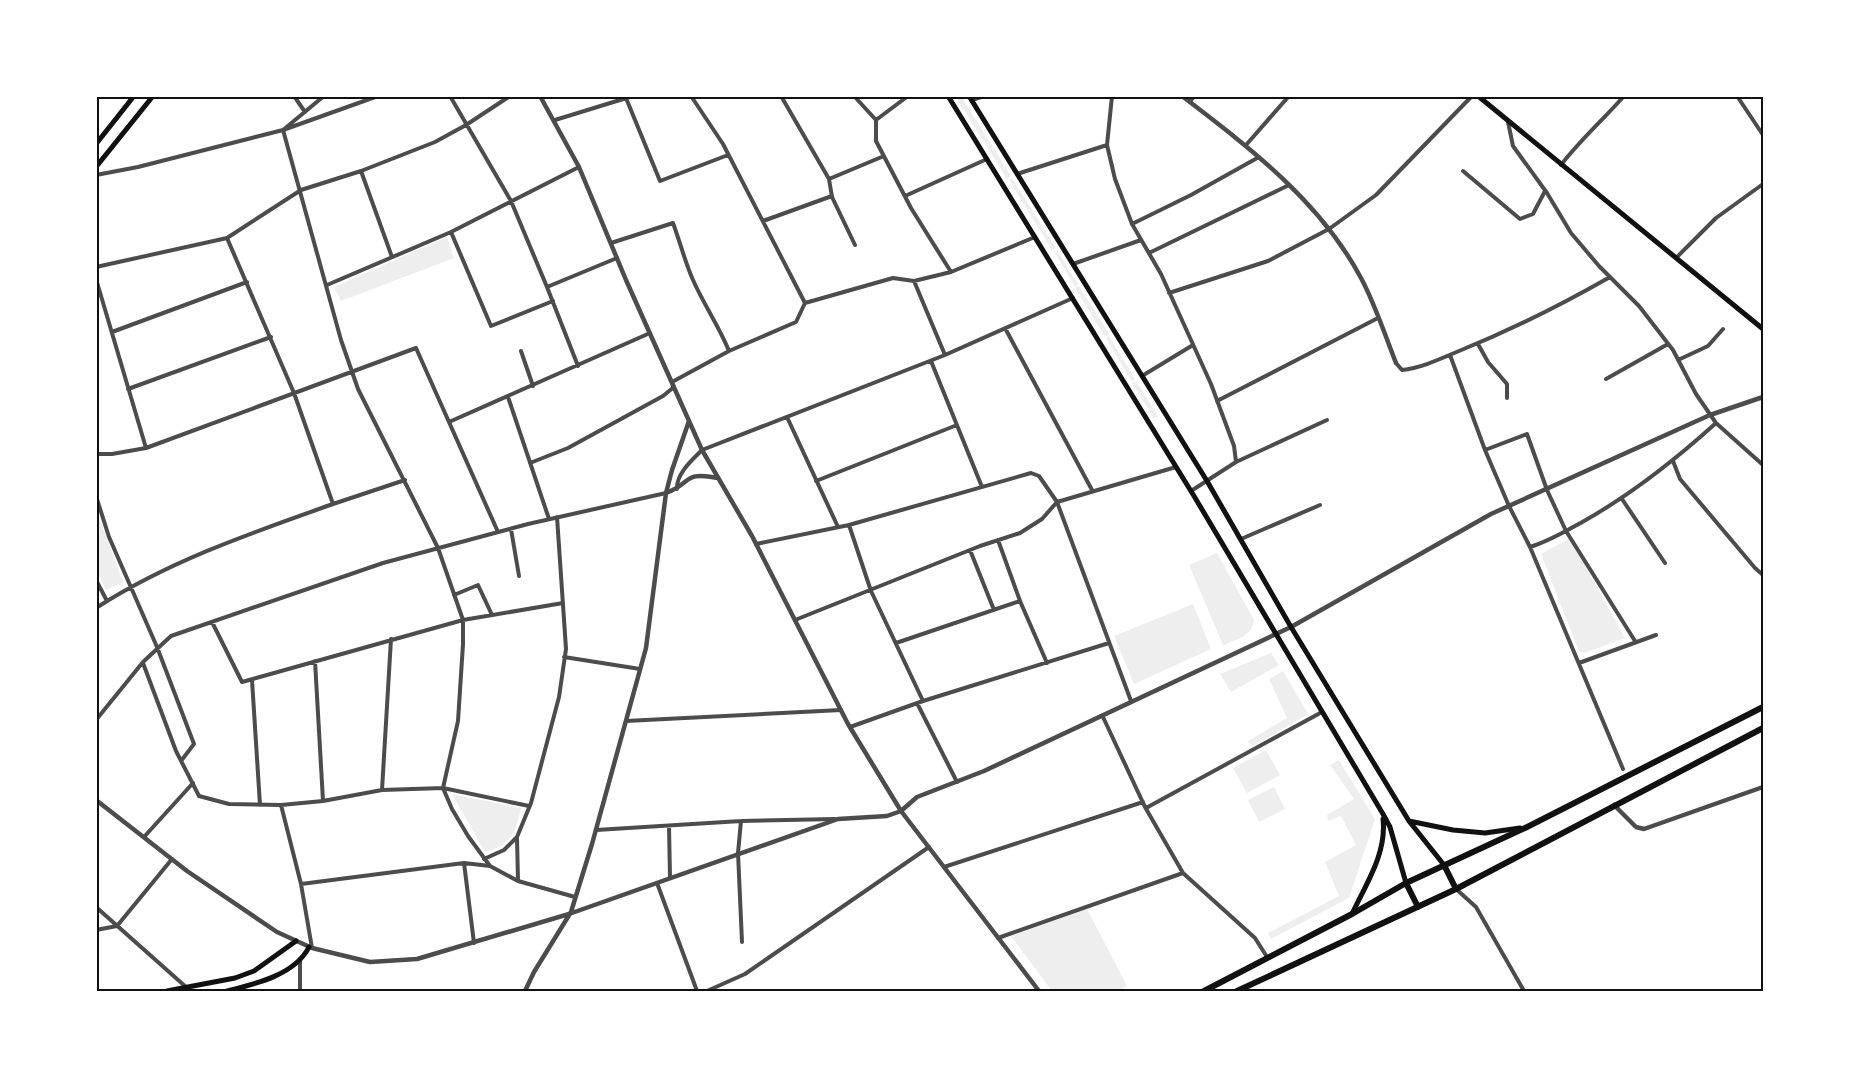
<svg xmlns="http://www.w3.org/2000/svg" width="1859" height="1087" font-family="Poppins,sans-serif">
	<rect width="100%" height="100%" fill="#fff"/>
	<path fill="#eee" d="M 955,96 L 961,96 L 1011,176 L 1007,179 Z
		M 1012,178 L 1056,248 L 1052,250 L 1009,180 Z
		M 447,237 L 454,258 L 341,301 L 334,287 Z
		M 1057,250 L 1078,284 L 1075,287 L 1054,251 Z
		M 1079,286 L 1109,334 L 1105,337 L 1075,288 Z
		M 1109,336 L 1135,379 L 1132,382 L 1106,338 Z
		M 1136,381 L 1158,416 L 1154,418 L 1132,383 Z
		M 96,509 L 123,582 L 106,590 L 96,570 Z
		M 1570,538 L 1625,638 L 1585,653 L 1579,651 L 1541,554 Z
		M 1217,553 L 1254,620 C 1251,637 1237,639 1223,645 L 1189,565 Z
		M 1193,604 L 1211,649 L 1134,684 L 1114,636 Z
		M 1271,653 L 1279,665 L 1231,692 L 1220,674 Z
		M 1283,671 L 1308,714 L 1252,747 L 1248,741 L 1287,718 L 1269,679 Z
		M 1266,750 L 1280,775 L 1247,793 L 1233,768 Z
		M 1339,760 L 1375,819 L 1349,898 L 1271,939 L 1268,933 L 1339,896 L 1325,862 L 1356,845 L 1341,816 L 1328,821 L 1327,815 L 1354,799 L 1330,765 Z
		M 1274,787 L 1285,809 L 1259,822 L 1248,800 Z
		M 452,794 L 521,808 C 516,833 511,845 485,852 Z
		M 1087,909 L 1127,986 L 1117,991 L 1052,991 L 1011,936 Z"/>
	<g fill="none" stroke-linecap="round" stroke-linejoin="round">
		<path stroke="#4c4c4c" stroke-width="4" d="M 294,96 L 305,112
			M 378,96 L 283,130 L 341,340 L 358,389 L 438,548 L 463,620 L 463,644 L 458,721 L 443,788 L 452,809 L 468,836 L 490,866 L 518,881 L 575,897
			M 450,96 L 511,201 L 547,287 L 578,366
			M 691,96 L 723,144 L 805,303
			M 781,96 L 829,179 L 832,197 L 855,245
			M 854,96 L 876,120 L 876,141 L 911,208 L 951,272
			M 1112,96 L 1107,145 L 1115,179 L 1132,224 L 1161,274 L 1211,384 L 1234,446 L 1236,462
			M 1737,96 L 1763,135
			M 626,98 L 660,181 L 728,155
			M 972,100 L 984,96
			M 1190,102 L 1194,96
			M 555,120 L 633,96
			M 876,120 L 908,96
			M 1508,122 L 1513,146 L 1547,193 L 1571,233 L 1599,266 L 1639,306 L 1673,350 L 1696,394 L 1716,423 L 1763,465
			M 1246,145 L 1289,96
			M 1561,165 C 1580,140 1603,120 1624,96
			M 1463,171 L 1520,219 L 1533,214 L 1545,191
			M 1017,174 L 1107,145
			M 96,175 L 138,167 L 283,130 L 324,96
			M 829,179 L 884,156
			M 905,196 L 987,159
			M 763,221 L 832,196
			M 1132,224 L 1191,195 L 1259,157
			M 451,232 L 491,326 L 553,301
			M 227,238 L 294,393 L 333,504 L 405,480
			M 611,243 L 673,223 C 680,242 685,262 693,280 C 704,305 719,326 729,351
			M 1149,253 L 1289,185
			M 392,257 L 361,171 L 435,142 L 466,125 L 510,96
			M 1676,258 L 1716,218 L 1763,184
			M 1073,264 L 1141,240
			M 96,267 L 227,238 L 301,190 L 361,171
			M 96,279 L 146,448
			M 914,281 L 945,355
			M 327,285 L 451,232 L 579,167
			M 547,287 L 617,258
			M 1169,293 L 1268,261 L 1329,229 L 1376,195 L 1472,96
			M 1005,328 L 1092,490
			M 112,332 L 247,282
			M 1478,344 L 1488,362 L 1507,384 L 1507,398
			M 521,351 L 533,386
			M 1450,355 L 1485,450
			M 1678,360 L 1708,346 L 1723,329
			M 931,361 L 982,487
			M 1396,363 L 1402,370 C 1421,368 1440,359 1459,351 C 1511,330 1561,305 1610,277
			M 1142,376 L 1193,345
			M 1606,379 L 1668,344
			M 672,382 L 729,351 L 796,322 L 805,303 L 893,278 L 914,281 L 951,272 L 1035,237
			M 128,389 L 271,337
			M 508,397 L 549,519
			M 1217,401 L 1378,318
			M 787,417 L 838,527
			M 449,422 L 650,333
			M 96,454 L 112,454 L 146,448 L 416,348 L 498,532
			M 1673,461 L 1680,479 L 1755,568 L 1763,575
			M 530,463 L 568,448 L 663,396 L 674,387
			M 816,481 L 957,425
			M 677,489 C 676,474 692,460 702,450 L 945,355 L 1073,298
			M 1191,491 L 1236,462 L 1327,420
			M 96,496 L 109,537 L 157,647 L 194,744 L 181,761
			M 1622,499 L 1665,563
			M 849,525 L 871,591 L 923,701
			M 511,529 L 519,576
			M 1241,539 L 1320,505
			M 998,540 L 1020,601 L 1047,663
			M 756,544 L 849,525 L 1031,473 L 1039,476 L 1057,502 L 1176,467
			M 1530,547 L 1623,769
			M 970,550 L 994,610
			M 96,580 L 107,601
			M 454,595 L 478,585 L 492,615
			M 96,608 C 169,561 251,533 333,504
			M 795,620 L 980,546 L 1020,533 L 1042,519 L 1057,502 L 1131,701
			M 212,622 L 242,682 L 463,620 L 563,603
			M 1635,641 L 1566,531 L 1547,490 L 1527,434 L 1485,450 L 1509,506 L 1530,547 C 1550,541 1566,531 1584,521 C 1632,494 1675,460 1716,423
			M 896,643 L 1020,601
			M 564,657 L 640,669
			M 315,661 L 323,801
			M 143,663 L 176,751 L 199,796 L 229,804 L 281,805 L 323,801 L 382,790 L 443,788 L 529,806
			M 1579,663 L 1656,635
			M 252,680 L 260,805
			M 917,703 L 957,782
			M 1103,717 L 1145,807 L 1183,873 L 1255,938 L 1267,957
			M 96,720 L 143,662 L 171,636 L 383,563 L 528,524 L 666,493
			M 626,721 L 841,710
			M 850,727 L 923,701 L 1109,643
			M 382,790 L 391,639
			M 281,805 L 301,884 L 312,948
			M 1146,808 L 1322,712
			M 741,821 L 738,853 L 742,942
			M 669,826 L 670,878
			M 596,830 L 741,821 L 835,819
			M 144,837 L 193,783
			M 517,838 L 518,881
			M 484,859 L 504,850 L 517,837 L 531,803 L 559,697 L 566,649 L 557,517
			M 464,863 L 474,943
			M 944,867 L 1143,802
			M 657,883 L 697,991
			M 301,884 L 464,863 L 490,866
			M 1456,889 L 1476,907 L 1524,991
			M 96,907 L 186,987
			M 96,930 L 117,926 L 172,859
			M 998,938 L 1183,873
			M 300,959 L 300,991
			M 707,991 L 745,974 L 929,847"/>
		<path stroke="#4c4c4c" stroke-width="4.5" d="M 540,96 L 579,167 L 626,280 L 702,450 L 752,536 L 848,724 L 901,811 L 1039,991
			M 1182,96 C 1250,148 1320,201 1361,278 C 1375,304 1385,335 1396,363
			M 666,493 C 693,483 682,471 718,478
			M 96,800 L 187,871 L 277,932 L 312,948 L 370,962 L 417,959 L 569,914 L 838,819 L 887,816 L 901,811 L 917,797 L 984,771 L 1291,627 L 1491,514 L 1710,415 L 1763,397
			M 1614,805 L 1636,827 L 1644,829 L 1763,787
			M 525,991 L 534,972 L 571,912 L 592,844 L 646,648 L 666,493 L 672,470 L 689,421"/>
		<path stroke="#111" stroke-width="5" d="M 948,96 L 1194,496 L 1383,814 L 1390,827 L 1406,883
			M 969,96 L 1207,481 L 1291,627 L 1409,821 L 1444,865
			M 1478,96 L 1763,329
			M 96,144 L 134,96
			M 96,167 L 153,96
			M 1409,821 L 1453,830 L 1485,833 L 1520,828
			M 1352,914 C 1366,884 1387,853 1383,819
			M 167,991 L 235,978 L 254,971 L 296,941
			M 227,991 C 255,984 295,975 309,947"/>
		<path stroke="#111" stroke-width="6" d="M 1444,865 L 1456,889
			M 1406,883 L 1418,907
			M 1204,991 L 1352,914 L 1406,883 L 1525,828 L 1763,707
			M 1237,991 L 1456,889 L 1763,728"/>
	</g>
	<rect width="1859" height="1087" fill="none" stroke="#ffffff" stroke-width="195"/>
	<rect x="98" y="98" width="1664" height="892" fill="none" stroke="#111" stroke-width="2"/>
</svg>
